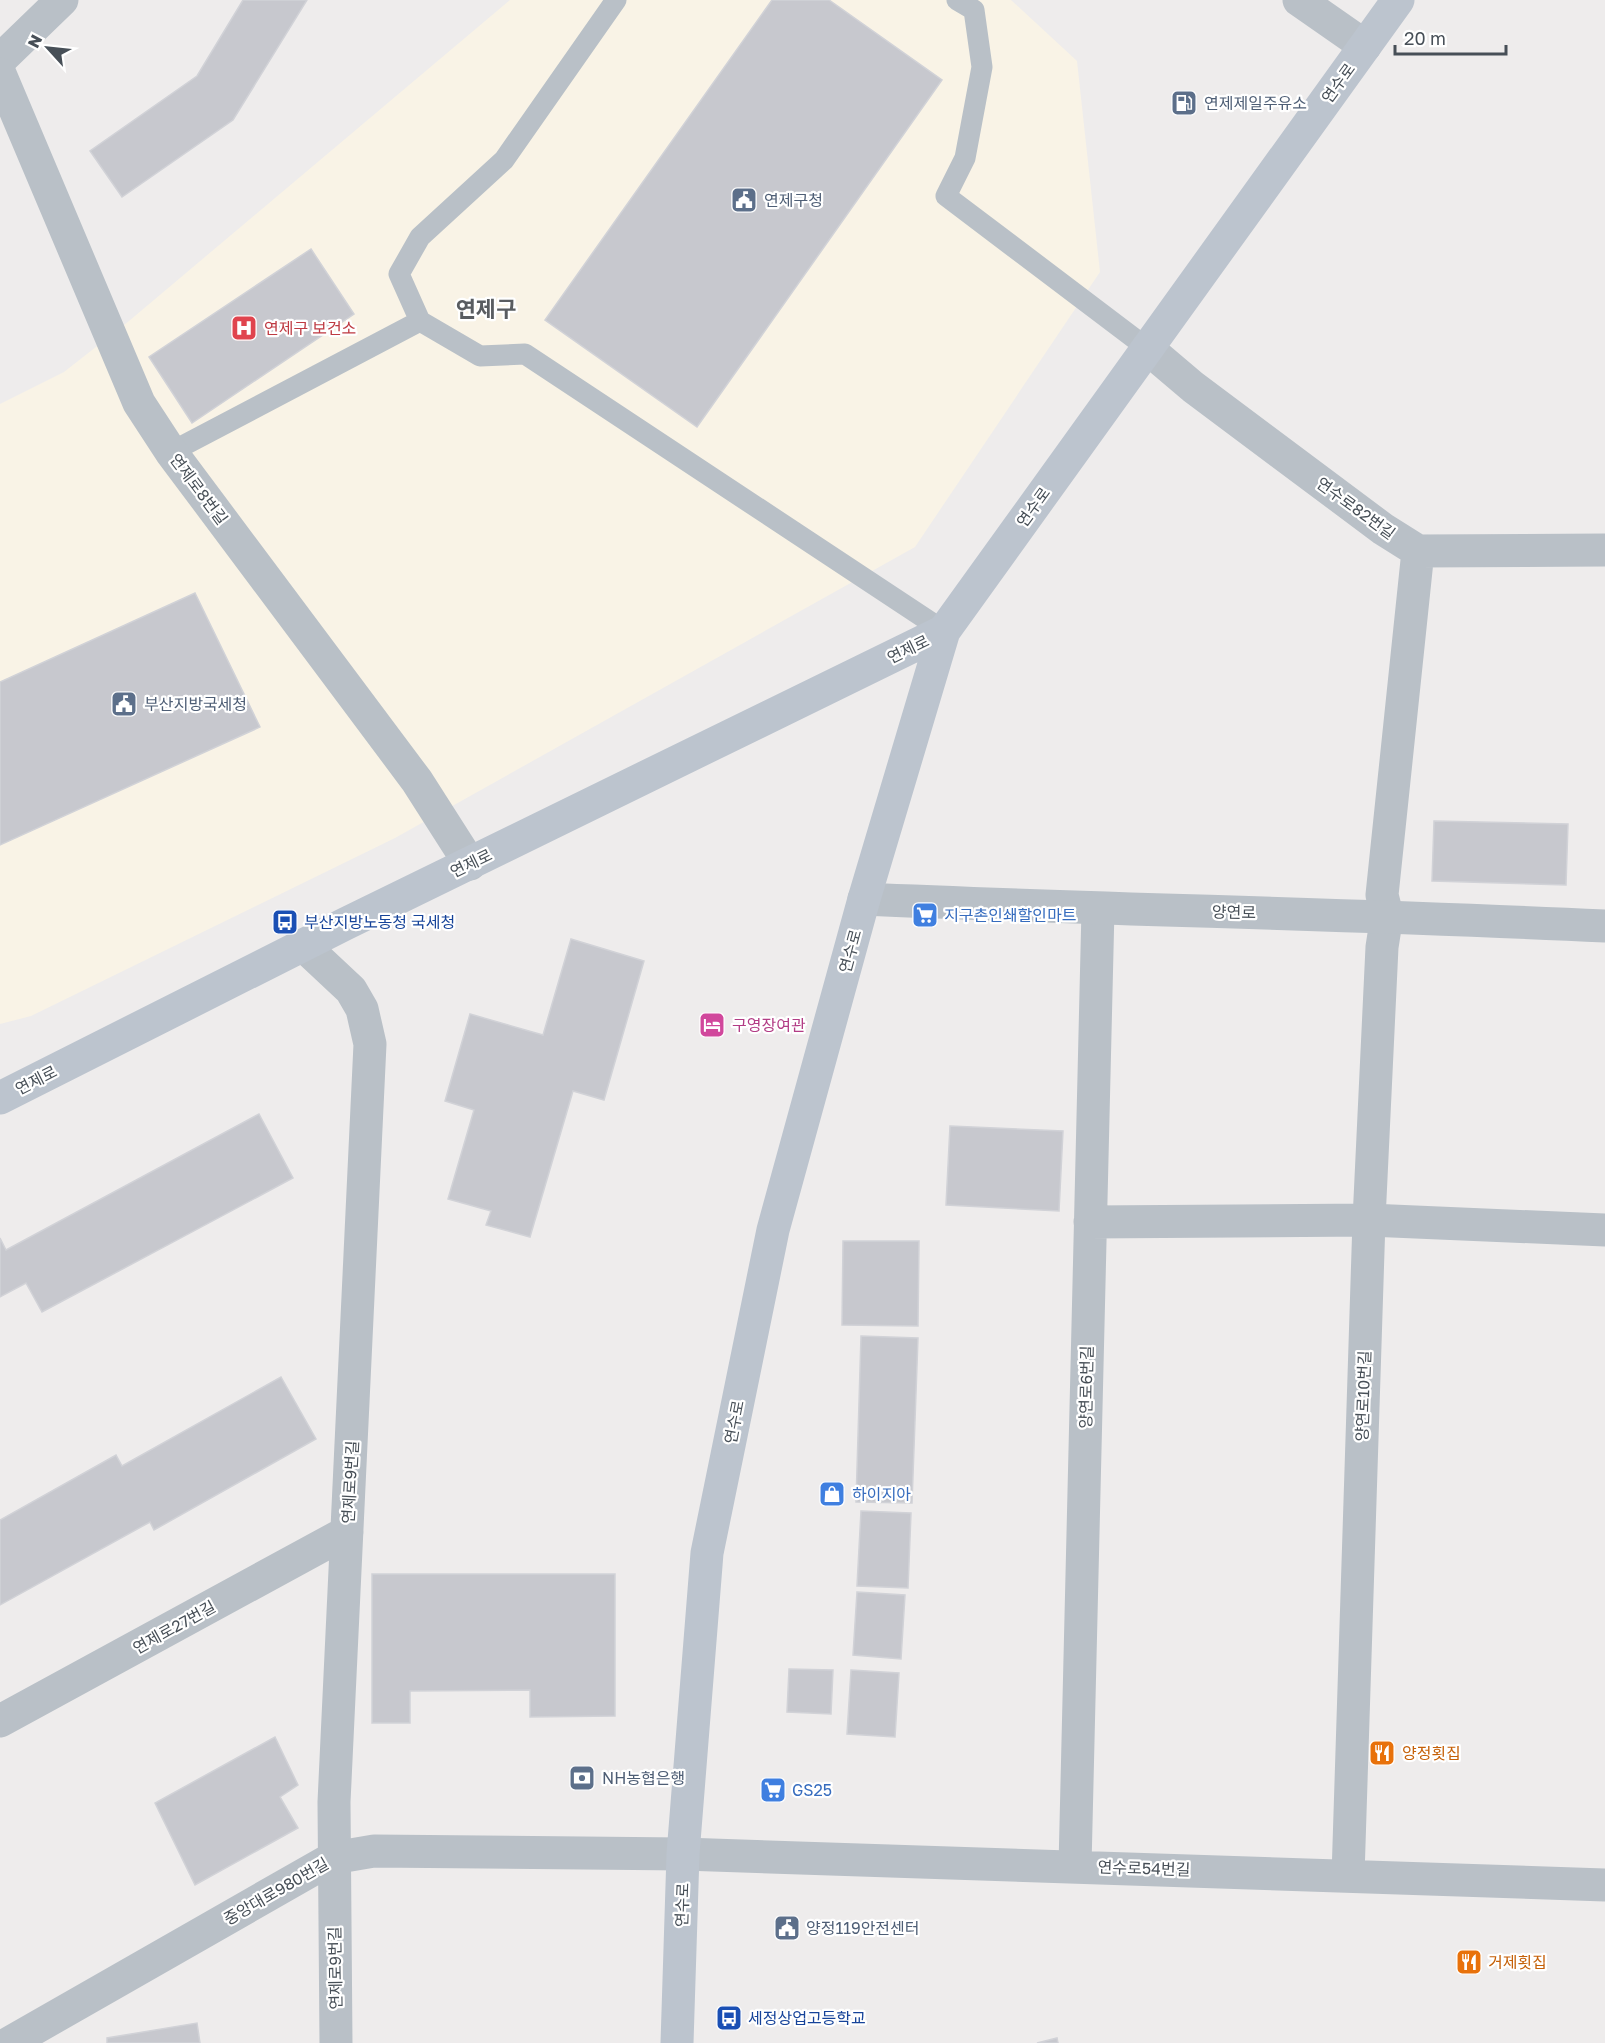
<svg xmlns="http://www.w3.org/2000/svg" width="1605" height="2043" font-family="'Golos Text','Noto Sans KR',sans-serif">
	<rect width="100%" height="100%" fill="#eeecec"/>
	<path fill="#f9f3e6" d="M 510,0 L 1011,0 L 1077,61 L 1100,272 L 915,547 L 395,838 L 31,1016 L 0,1024 L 0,404 L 64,372 L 129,321 Z"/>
	<path fill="#c7c8ce" stroke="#d1d2d7" stroke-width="1.5" d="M 243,0 L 307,0 L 233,120 L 122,197 L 90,151 L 197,76 Z
		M 772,0 L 829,0 L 942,80 L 697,427 L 545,320 Z
		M 311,249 L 354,314 L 192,423 L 149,357 Z
		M 195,593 L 260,727 L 0,845 L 0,682 Z
		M 1434,821 L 1568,824 L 1566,885 L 1432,881 Z
		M 571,939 L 644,961 L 604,1100 L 573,1091 L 530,1237 L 486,1225 L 491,1211 L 448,1199 L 474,1110 L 445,1101 L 470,1014 L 543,1035 Z
		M 259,1114 L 293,1178 L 42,1312 L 26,1283 L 0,1297 L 0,1238 L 6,1250 Z
		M 950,1126 L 1063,1131 L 1059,1211 L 946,1205 Z
		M 843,1241 L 919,1241 L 918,1326 L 842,1325 Z
		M 861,1336 L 918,1338 L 912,1503 L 856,1502 Z
		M 281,1377 L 316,1439 L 154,1530 L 150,1522 L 0,1605 L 0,1520 L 116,1455 L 122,1466 Z
		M 861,1511 L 911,1513 L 908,1588 L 857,1586 Z
		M 372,1574 L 615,1574 L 615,1716 L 530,1717 L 530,1690 L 410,1691 L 410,1723 L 372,1723 Z
		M 857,1592 L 905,1595 L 901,1659 L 853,1655 Z
		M 789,1669 L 833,1670 L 831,1714 L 787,1712 Z
		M 851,1670 L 899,1673 L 895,1737 L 847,1734 Z
		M 275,1737 L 298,1785 L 280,1797 L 298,1828 L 195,1885 L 155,1803 Z
		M 197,2023 L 200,2043 L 107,2043 L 107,2038 Z
		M 1057,2038 L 1058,2043 L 1037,2043 Z"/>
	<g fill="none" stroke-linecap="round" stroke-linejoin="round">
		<path stroke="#b9c0c7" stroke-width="21" d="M 957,0 L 974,10 L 982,67 L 965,158 L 946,196 L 1147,348
			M 420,321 L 480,356 L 525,354 L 944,631
			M 171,452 L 420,321 L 399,274 L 420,237 L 504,160 L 616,0"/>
		<path stroke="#b9c0c7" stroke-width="33" d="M 1299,0 L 1365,46
			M 0,60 L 62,0
			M 1147,348 L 1193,387 L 1383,529 L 1418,551 L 1605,550
			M 304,946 L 351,990 L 362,1009 L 370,1044 L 334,1802 L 336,2043
			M 1090,1222 L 1369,1220 L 1605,1230
			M 0,1721 L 347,1532
			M 1075,1866 L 1098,909
			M 1348,1876 L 1369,1220 L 1382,947 L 1387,915 L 1382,895 L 1418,551
			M 9,2043 L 333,1858 L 374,1851 L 683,1854 L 1605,1885"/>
		<path stroke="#b9c0c7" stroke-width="33" d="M 0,74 L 139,403 L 171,452 L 417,781 L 470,864
			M 864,899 C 1111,910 1358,914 1605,926"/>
		<path stroke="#bcc4ce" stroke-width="33" d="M 0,1098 L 345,924 L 944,631
			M 677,2043 L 683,1854 L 707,1553 L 773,1230 L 864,899 L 944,631 L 1398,0"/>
	</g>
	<defs>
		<g id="fuel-square" transform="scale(1.35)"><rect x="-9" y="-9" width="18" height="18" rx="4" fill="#5c6f8a" stroke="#fff"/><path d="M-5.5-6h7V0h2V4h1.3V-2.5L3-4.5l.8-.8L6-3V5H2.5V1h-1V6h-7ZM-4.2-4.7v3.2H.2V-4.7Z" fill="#fff"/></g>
		<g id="civic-square" transform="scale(1.35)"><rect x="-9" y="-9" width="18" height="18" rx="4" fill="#5c6f8a" stroke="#fff"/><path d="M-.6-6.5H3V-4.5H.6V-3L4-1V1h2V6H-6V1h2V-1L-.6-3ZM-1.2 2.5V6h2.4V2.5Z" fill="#fff"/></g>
		<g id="hospital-square" transform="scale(1.35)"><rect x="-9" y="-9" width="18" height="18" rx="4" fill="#e0444e" stroke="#fff"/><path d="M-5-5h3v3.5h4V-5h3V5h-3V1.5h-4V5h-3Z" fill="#fff"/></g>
		<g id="supermarket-square" transform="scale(1.35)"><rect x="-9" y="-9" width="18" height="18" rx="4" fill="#3f7fe0" stroke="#fff"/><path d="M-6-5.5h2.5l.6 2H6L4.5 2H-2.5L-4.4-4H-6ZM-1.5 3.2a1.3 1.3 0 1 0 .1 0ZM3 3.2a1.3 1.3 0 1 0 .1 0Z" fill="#fff"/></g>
		<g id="bus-square" transform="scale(1.35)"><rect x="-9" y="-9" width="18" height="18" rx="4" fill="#1a4fb4" stroke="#fff"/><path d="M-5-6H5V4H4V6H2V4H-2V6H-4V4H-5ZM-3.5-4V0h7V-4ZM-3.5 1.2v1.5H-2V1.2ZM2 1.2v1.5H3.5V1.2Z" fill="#fff"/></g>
		<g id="hotel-square" transform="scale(1.35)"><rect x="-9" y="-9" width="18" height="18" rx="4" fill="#d1479c" stroke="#fff"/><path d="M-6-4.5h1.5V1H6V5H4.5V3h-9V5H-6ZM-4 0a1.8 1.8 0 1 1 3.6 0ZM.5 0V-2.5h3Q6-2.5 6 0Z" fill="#fff"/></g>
		<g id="shop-square" transform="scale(1.35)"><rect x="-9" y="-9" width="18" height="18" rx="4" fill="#3f7fe0" stroke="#fff"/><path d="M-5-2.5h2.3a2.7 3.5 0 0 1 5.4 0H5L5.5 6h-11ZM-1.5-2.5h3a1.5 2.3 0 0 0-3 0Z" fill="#fff"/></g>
		<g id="restaurant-square" transform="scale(1.35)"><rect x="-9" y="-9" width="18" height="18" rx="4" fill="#e8710a" stroke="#fff"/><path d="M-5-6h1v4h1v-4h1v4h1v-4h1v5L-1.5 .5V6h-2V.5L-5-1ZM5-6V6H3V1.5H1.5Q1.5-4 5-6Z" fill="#fff"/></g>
		<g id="bank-square" transform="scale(1.35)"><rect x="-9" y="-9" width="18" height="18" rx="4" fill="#5c6f8a" stroke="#fff"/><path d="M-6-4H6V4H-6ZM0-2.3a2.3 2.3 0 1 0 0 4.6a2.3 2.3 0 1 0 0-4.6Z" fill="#fff"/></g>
	</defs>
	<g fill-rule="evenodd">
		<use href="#fuel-square" x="1184" y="103"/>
		<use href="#civic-square" x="744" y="200"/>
		<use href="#hospital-square" x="244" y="328"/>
		<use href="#civic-square" x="124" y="704"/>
		<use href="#supermarket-square" x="925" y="915"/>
		<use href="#bus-square" x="285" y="922"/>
		<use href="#hotel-square" x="712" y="1025"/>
		<use href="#shop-square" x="832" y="1494"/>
		<use href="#restaurant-square" x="1382" y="1753"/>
		<use href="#bank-square" x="582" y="1778"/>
		<use href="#supermarket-square" x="773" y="1790"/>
		<use href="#civic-square" x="787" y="1928"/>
		<use href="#restaurant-square" x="1469" y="1962"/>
		<use href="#bus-square" x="729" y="2018"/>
	</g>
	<g text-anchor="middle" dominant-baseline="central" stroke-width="4.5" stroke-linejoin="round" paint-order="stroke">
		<g font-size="16" fill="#474f57" stroke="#fff">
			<text transform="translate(1338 83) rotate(-54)">연수로</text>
			<text transform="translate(199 489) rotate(53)">연제로8번길</text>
			<text transform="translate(1033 507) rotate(-54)">연수로</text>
			<text transform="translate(1356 508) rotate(36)">연수로82번길</text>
			<text transform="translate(908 649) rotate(-26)">연제로</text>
			<text transform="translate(471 863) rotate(-26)">연제로</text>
			<text transform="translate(1234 912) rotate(1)">양연로</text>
			<text transform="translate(850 951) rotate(-75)">연수로</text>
			<text transform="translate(36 1080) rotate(-27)">연제로</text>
			<text transform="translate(1086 1387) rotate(-89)">양연로6번길</text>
			<text transform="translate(1363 1396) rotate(-88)">양연로10번길</text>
			<text transform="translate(734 1422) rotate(-79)">연수로</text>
			<text transform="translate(350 1482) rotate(-87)">연제로9번길</text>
			<text transform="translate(174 1627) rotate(-29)">연제로27번길</text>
			<text transform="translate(1144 1868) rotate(2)">연수로54번길</text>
			<text transform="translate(276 1891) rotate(-30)">중앙대로980번길</text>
			<text transform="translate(682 1905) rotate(-88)">연수로</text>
			<text transform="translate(335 1968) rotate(-91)">연제로9번길</text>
		</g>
		<g font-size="16" fill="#4e5e75" stroke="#fff" text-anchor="start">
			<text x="1204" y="103">연제제일주유소</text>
			<text x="764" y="200">연제구청</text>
			<text x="144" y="704">부산지방국세청</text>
			<text x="602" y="1778">NH농협은행</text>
			<text x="806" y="1928">양정119안전센터</text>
		</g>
		<g font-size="16" fill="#be3a42" stroke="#fff" text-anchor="start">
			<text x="264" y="328">연제구 보건소</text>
		</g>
		<g font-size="16" fill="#366cbe" stroke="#fff" text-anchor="start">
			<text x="944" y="915">지구촌인쇄할인마트</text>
			<text x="852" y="1494">하이지아</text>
			<text x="792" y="1790">GS25</text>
		</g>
		<g font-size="16" fill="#164399" stroke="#fff" text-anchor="start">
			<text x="304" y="922">부산지방노동청 국세청</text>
			<text x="748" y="2018">세정상업고등학교</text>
		</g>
		<g font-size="16" fill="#b23c85" stroke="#fff" text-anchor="start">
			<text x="732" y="1025">구영장여관</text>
		</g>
		<g font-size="16" fill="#c56008" stroke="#fff" text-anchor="start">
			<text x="1402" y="1753">양정횟집</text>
			<text x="1488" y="1962">거제횟집</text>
		</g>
		<g font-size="22" font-weight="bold" fill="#595c60" stroke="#fff">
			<text x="486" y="308">연제구</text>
		</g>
	</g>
	<g transform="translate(48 48) rotate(297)" stroke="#ffffff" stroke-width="4.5" paint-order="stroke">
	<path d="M0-4.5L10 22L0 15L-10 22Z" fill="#474f57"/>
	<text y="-9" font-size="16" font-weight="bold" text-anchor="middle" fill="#474f57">N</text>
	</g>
	<path d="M1395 45v9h111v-9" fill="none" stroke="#474f57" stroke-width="3"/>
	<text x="1404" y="45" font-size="18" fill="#474f57" stroke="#ffffff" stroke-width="4.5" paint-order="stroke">20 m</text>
</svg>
